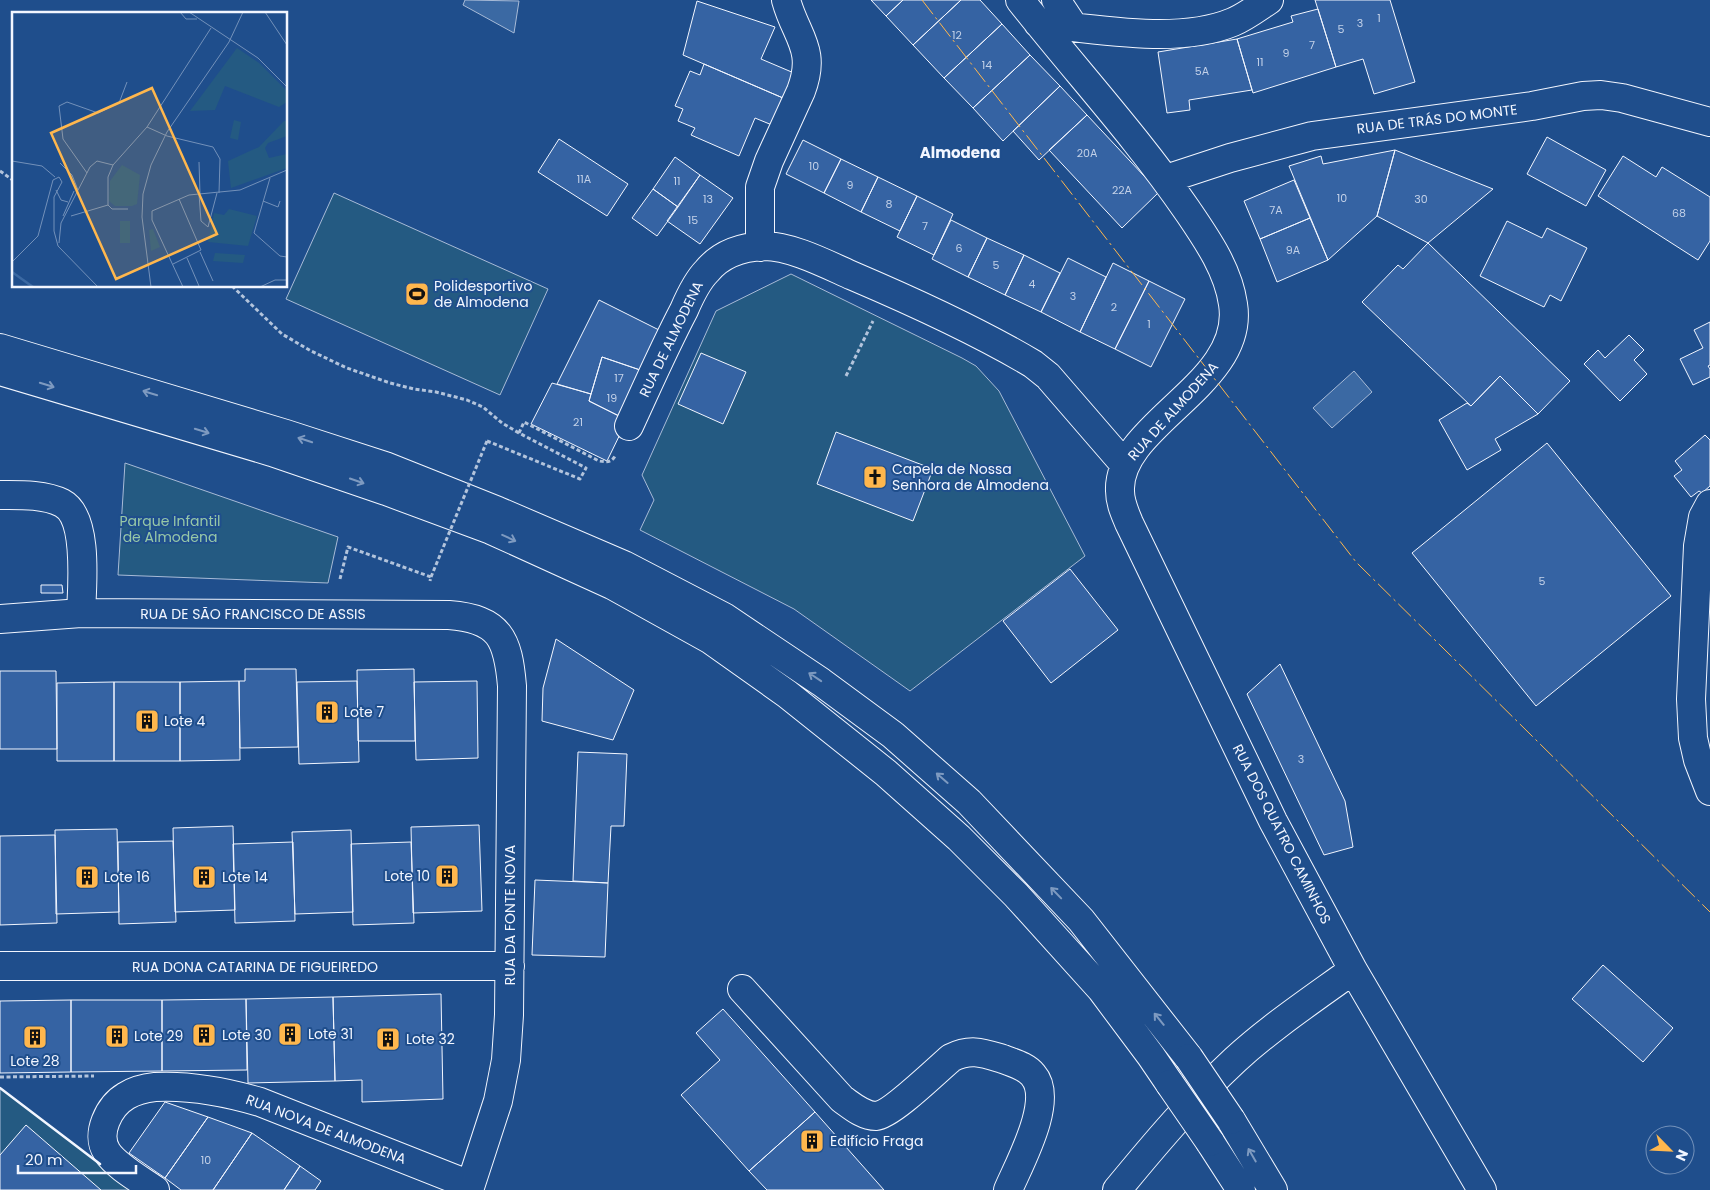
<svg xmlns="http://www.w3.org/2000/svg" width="1710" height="1190" font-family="Poppins,sans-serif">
	<rect width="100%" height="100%" fill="#1f4e8c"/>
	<path fill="#245a82" stroke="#a8bbd7" d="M 334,193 L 548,289 L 500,395 L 286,299 Z
		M 791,274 L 962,358 L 976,366 L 999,391 L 1085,556 L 910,691 L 794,609 L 640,530 L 654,500 L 642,475 L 716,311 Z
		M 125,463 L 338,537 L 328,583 L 118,575 Z
		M 0,1088 L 134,1190 L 0,1190 Z"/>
	<path fill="#3b69a3" stroke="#a8bbd7" d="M 465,0 L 519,1 L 514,33 L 463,5 Z
		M 1354,371 L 1372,392 L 1332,428 L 1313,408 Z"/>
	<path fill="#3563a3" stroke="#f2f6ff" d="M 871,0 L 903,0 L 886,16 Z
		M 903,0 L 961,0 L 913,45 L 886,16 Z
		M 961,0 L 980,0 L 1002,24 L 944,78 L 913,45 Z
		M 1315,0 L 1390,0 L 1415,82 L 1374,94 L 1363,59 L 1336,67 Z
		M 697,1 L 775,27 L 761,59 L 794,73 L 783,98 L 683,55 Z
		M 1318,9 L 1336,67 L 1253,93 L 1237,39 L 1293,22 L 1291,16 Z
		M 1002,24 L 1030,55 L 973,108 L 944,78 Z
		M 1237,39 L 1252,90 L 1189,100 L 1190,110 L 1167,113 L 1158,52 Z
		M 1030,55 L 1060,86 L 1003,141 L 973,108 Z
		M 704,64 L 783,98 L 772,125 L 755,118 L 739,156 L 691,135 L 695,128 L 678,121 L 683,109 L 675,106 L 690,71 L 700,75 Z
		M 1060,86 L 1087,115 L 1039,160 L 1013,131 Z
		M 1087,115 L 1159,192 L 1122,228 L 1049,150 Z
		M 1547,137 L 1606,170 L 1586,206 L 1527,174 Z
		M 559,139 L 628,184 L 607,216 L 538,172 Z
		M 803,140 L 841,159 L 824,193 L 786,174 Z
		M 1395,150 L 1377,216 L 1328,260 L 1289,166 L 1321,156 L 1323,164 Z
		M 1395,150 L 1493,189 L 1428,243 L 1377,216 Z
		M 1623,156 L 1656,177 L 1662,167 L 1710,197 L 1710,241 L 1698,260 L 1598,196 Z
		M 675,157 L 700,175 L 678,207 L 653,189 Z
		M 841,159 L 878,177 L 861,212 L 824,193 Z
		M 700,175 L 733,198 L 700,244 L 667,221 Z
		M 878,177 L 917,196 L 900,231 L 861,212 Z
		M 1294,180 L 1310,218 L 1260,239 L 1244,201 Z
		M 653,189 L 678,207 L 657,236 L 632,218 Z
		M 917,196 L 953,214 L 934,255 L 897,237 Z
		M 1310,218 L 1328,260 L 1277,282 L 1260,239 Z
		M 951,220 L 987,238 L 968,277 L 932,259 Z
		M 1507,221 L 1542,238 L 1547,228 L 1587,248 L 1561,301 L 1550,295 L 1544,307 L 1480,276 Z
		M 987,238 L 1024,255 L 1005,295 L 968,277 Z
		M 1428,243 L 1570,381 L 1538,414 L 1500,376 L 1471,406 L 1362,302 L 1398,265 L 1403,269 Z
		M 1024,255 L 1060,273 L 1041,312 L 1005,295 Z
		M 1068,258 L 1106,277 L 1080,332 L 1041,312 Z
		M 1113,263 L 1149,281 L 1115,349 L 1080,332 Z
		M 1149,281 L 1185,299 L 1151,367 L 1115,349 Z
		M 599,300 L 661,331 L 646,372 L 602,357 L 591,394 L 557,384 Z
		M 1710,322 L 1710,365 L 1708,366 L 1710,369 L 1710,377 L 1693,385 L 1680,359 L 1703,348 L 1694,330 Z
		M 1629,335 L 1644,350 L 1634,360 L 1647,374 L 1620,401 L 1584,364 L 1598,350 L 1605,358 Z
		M 701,353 L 746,372 L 723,424 L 678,404 Z
		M 602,357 L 646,372 L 627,420 L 589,401 Z
		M 1500,376 L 1538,414 L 1495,439 L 1501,450 L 1467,470 L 1439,420 L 1467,403 L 1471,406 Z
		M 552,383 L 591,394 L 589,401 L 627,420 L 607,461 L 531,424 Z
		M 836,432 L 933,469 L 913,521 L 817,484 Z
		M 1705,435 L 1710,440 L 1710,486 L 1702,493 L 1699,491 L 1691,497 L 1674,476 L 1682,470 L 1675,461 Z
		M 1547,443 L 1671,596 L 1536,706 L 1412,553 Z
		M 1070,569 L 1118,630 L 1051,683 L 1003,621 Z
		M 41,585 L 62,585 L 63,593 L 41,593 Z
		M 556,639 L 634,690 L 613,740 L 542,721 L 543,688 Z
		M 1280,664 L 1345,801 L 1353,847 L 1324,855 L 1247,694 Z
		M 245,669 L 296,669 L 298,747 L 240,748 L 239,681 L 245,681 Z
		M 414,669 L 415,741 L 358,741 L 357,670 Z
		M 0,671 L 56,671 L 57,749 L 0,749 Z
		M 239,681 L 240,760 L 180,761 L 180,682 Z
		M 357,681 L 359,762 L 299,764 L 297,682 Z
		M 477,681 L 478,758 L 416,760 L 414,682 Z
		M 114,682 L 180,682 L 180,761 L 114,761 Z
		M 114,682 L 114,761 L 57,761 L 57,683 Z
		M 578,752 L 627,754 L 624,826 L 611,826 L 608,883 L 573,881 Z
		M 479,825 L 482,911 L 413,913 L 411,827 Z
		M 233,826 L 235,910 L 175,912 L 173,828 Z
		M 117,829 L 119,912 L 56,914 L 55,830 Z
		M 351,830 L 353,912 L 295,914 L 292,832 Z
		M 55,835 L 57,923 L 0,925 L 0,836 Z
		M 173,841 L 176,922 L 119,924 L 118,842 Z
		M 293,842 L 295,921 L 235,923 L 233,844 Z
		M 411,842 L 414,923 L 353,925 L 351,844 Z
		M 535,880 L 608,883 L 605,957 L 532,955 Z
		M 1603,965 L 1673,1028 L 1643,1062 L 1572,999 Z
		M 441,994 L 443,1099 L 362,1102 L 362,1080 L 335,1081 L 333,997 Z
		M 333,997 L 335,1081 L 248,1083 L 246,999 Z
		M 246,999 L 247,1070 L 162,1071 L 162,1000 Z
		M 71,1000 L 71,1072 L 0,1073 L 0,1001 Z
		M 71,1000 L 162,1000 L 162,1071 L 71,1072 Z
		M 723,1009 L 815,1112 L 749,1171 L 681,1095 L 720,1060 L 696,1033 Z
		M 165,1102 L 208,1117 L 165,1178 L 129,1153 Z
		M 815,1112 L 884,1190 L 767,1190 L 749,1171 Z
		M 208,1117 L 252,1133 L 213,1190 L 181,1190 L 165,1178 Z
		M 26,1125 L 101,1190 L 0,1190 L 0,1155 Z
		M 252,1133 L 300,1166 L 284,1190 L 213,1190 Z
		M 300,1166 L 321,1181 L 315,1190 L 284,1190 Z"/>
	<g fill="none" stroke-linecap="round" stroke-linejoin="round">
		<g stroke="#f2f6ff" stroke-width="30">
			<path id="minor" d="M 1020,0 C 1075,70 1136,136 1187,210 C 1206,238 1228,269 1233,304 C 1246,384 1117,424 1120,491 C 1120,503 1125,513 1129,523 L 1273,821 L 1353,970 L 1482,1190
				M 1056,0 L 1074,27
				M 1038,23 C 1095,29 1178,45 1233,22 C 1245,17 1257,8 1269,0
				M 1166,179 L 1230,158 L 1312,136 L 1532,106 L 1583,96 L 1601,95 L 1622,98 L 1710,122
				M 760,247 L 760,187 L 769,161 L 801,91 C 817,49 796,37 786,0
				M 629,426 C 647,387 664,348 684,310 C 690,296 697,281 707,271 C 721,254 742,247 764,246 C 792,246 828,265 853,276 C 914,302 976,330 1033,364 L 1048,376 L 1125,465
				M 0,495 C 19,495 44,494 62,503 C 89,517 82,587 81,613
				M 1710,504 L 1703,517 L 1698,546 L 1691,699 L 1693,738 L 1698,760 L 1710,791
				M 0,619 L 81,613 L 449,615 C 500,619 508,639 512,686 L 509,1015 L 506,1060 L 498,1101 L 469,1190
				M 0,966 L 510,966
				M 742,989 L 842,1099 C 852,1106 863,1116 876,1116 C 891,1115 938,1069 951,1058 C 971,1048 983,1053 1003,1059 C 1013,1063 1026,1066 1033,1075 C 1055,1100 1019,1164 1008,1190
				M 155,1190 C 141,1180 116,1166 107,1152 C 95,1134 109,1106 126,1096 C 134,1091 145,1088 155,1087 C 191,1085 226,1092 260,1102 L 470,1185
				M 1117,1190 C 1154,1145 1192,1100 1235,1060 C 1271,1027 1313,999 1353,970"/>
		</g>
		<g stroke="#f2f6ff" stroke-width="30">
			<path id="highway" d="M 0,348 L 286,434 L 385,466 L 498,511 L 624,565 L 724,617 L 821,682 L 893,735 L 969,802 L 1081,920 L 1189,1058
				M 0,371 L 272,452 L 386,491 L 491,530 L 612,585 L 711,640 L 787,694 L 886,773 L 959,838 L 1016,895 L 1101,989 L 1151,1056 L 1170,1084
				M 1231,1120 L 1273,1190
				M 1210,1142 L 1241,1190"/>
		</g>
		<path stroke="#b3c4dc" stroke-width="3" stroke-dasharray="4 2.5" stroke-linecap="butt" d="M 0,171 L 14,181
			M 232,286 L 282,334 L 311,351 L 347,368 L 390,383 L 414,389 L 436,392 L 467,400 L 483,407 L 502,423 L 519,433
			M 846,376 L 873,321
			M 487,441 L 580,479 L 586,468 L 519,433 L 524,422 L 599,461 C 606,462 611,463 615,456
			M 340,579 L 348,547 L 431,577 L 430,581
			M 0,1077 L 94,1076"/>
		<use href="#minor" stroke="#1f4e8c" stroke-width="28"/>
		<use href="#highway" stroke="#1f4e8c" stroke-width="28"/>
		<g stroke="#f2f6ff" stroke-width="30" stroke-linecap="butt">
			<path id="highway-bridge" d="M 1189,1058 L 1231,1120
				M 1170,1084 L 1210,1142"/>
		</g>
		<path stroke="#b3c4dc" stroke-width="3" stroke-dasharray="4 2.5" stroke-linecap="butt" d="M 431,577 L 487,441"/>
		<use href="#highway-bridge" stroke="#1f4e8c" stroke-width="28"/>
		<path stroke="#f2f6ff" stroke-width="2.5" d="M 0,1088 L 100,1164"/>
		<path stroke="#ffb74d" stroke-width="1" stroke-dasharray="18 4 2.5 4" stroke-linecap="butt" d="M 922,0 L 1356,562 L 1710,912"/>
	</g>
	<defs><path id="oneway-shaft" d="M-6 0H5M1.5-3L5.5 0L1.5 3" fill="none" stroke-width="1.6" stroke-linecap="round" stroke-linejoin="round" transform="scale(1.25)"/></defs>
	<g stroke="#7e9ac0">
		<use href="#oneway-shaft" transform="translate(47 385) rotate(17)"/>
		<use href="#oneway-shaft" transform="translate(150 393) rotate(-163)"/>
		<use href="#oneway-shaft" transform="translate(202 431) rotate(17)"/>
		<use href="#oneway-shaft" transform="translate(305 440) rotate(-162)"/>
		<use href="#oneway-shaft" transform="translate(357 481) rotate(19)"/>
		<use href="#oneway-shaft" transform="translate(509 538) rotate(25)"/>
		<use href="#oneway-shaft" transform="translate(815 677) rotate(-146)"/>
		<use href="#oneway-shaft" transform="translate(942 778) rotate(-139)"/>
		<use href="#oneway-shaft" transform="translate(1056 893) rotate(-134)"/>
		<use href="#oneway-shaft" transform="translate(1159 1019) rotate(-129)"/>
		<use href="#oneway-shaft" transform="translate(1252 1155) rotate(-120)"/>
	</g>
	<defs>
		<g id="stadium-square" transform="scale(1.25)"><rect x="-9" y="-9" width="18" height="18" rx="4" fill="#ffb74d" stroke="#1f4e8c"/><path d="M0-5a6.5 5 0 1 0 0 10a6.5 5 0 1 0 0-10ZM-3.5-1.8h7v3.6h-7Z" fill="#111"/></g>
		<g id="church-square" transform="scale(1.25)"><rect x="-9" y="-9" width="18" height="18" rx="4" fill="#ffb74d" stroke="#1f4e8c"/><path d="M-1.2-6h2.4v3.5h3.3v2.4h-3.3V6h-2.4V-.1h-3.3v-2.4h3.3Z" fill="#111"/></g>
		<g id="building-square" transform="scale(1.25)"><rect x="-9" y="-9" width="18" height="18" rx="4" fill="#ffb74d" stroke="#1f4e8c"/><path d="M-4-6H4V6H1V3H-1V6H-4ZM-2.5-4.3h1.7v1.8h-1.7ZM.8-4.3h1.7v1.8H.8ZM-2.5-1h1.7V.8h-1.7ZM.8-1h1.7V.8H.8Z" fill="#111"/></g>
	</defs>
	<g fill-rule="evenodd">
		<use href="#stadium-square" x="417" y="294"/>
		<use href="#church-square" x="875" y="477"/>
		<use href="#building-square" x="327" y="712"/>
		<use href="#building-square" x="147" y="721"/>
		<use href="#building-square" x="447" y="876"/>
		<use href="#building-square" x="87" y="877"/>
		<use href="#building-square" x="204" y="877"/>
		<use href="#building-square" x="290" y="1034"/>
		<use href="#building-square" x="204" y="1035"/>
		<use href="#building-square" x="117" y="1036"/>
		<use href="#building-square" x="35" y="1037"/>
		<use href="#building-square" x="388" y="1039"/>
		<use href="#building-square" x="812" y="1141"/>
	</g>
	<g text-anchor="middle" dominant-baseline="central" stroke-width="4" stroke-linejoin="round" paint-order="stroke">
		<g font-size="11" fill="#c3d1e8">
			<text x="1379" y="18">1</text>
			<text x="1360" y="23">3</text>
			<text x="1341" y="29">5</text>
			<text x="957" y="35">12</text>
			<text x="1312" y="45">7</text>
			<text x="1286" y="53">9</text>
			<text x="1260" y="62">11</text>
			<text x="987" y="65">14</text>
			<text x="1202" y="71">5A</text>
			<text x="1087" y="153">20A</text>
			<text x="814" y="166">10</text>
			<text x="584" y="179">11A</text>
			<text x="677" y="181">11</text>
			<text x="850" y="185">9</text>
			<text x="1122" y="190">22A</text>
			<text x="1342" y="198">10</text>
			<text x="708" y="199">13</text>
			<text x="1421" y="199">30</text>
			<text x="889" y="204">8</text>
			<text x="1276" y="210">7A</text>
			<text x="1679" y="213">68</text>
			<text x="693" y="220">15</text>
			<text x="925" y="226">7</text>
			<text x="959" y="248">6</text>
			<text x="1293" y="250">9A</text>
			<text x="996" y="265">5</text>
			<text x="1032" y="284">4</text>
			<text x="1073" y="296">3</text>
			<text x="1114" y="307">2</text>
			<text x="1149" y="324">1</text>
			<text x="619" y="378">17</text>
			<text x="612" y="398">19</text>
			<text x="578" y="422">21</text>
			<text x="1542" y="581">5</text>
			<text x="1301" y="759">3</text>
			<text x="206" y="1160">10</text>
		</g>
		<g font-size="14" fill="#f2f6ff" stroke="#1f4e8c">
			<text transform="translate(1437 119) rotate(-7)">RUA DE TRÁS DO MONTE</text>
			<text transform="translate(671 339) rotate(-64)">RUA DE ALMODENA</text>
			<text transform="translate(1173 411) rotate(-48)">RUA DE ALMODENA</text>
			<text x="253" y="614">RUA DE SÃO FRANCISCO DE ASSIS</text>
			<text transform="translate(1282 834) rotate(63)">RUA DOS QUATRO CAMINHOS</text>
			<text transform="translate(510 915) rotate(-90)">RUA DA FONTE NOVA</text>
			<text x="255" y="967">RUA DONA CATARINA DE FIGUEIREDO</text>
			<text transform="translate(326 1129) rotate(21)">RUA NOVA DE ALMODENA</text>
		</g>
		<g font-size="14" fill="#f2f6ff" stroke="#1f4e8c" text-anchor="start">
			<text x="434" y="286">Polidesportivo<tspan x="434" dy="16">de Almodena</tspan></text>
			<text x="892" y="469">Capela de Nossa<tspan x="892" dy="16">Senhora de Almodena</tspan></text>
			<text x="344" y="712">Lote 7</text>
			<text x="164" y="721">Lote 4</text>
			<text x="430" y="876" text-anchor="end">Lote 10</text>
			<text x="104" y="877">Lote 16</text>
			<text x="222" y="877">Lote 14</text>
			<text x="308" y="1034">Lote 31</text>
			<text x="222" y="1035">Lote 30</text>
			<text x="134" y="1036">Lote 29</text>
			<text x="406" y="1039">Lote 32</text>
			<text x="35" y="1061" text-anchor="middle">Lote 28</text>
			<text x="830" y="1141">Edifício Fraga</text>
		</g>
		<g font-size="14" fill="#97c8a6" stroke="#1f4e8c">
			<text x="170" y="521">Parque Infantil<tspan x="170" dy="16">de Almodena</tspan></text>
		</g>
		<g font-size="15" font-weight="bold" fill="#f2f6ff" stroke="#1f4e8c">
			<text x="960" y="152">Almodena</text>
		</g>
	</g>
	<g transform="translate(12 12)">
		<rect width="275" height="275" fill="#1f4e8c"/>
		<path d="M 225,36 L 247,51 L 275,79 L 275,90 L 267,95 L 213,74 L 203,98 L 178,99 ZM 222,108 L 229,110 L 226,128 L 218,126 ZM 272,109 L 275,109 L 275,124 L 256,131 L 253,136 L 257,146 L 275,142 L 275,156 L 219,176 L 216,149 L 247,135 ZM 110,153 L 128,163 L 125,192 L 120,194 L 103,194 L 97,189 L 98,169 ZM 217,197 L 245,204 L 236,234 L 196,230 L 202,201 L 212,203 ZM 108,209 L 118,209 L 118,231 L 108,231 ZM 141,217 L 148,235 L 139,239 L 137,218 ZM 203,241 L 233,243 L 231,251 L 201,249 Z" fill="#245a82"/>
		<path fill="none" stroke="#3b69a3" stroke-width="2.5" d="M 0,260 L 21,275"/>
		<path fill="none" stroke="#7391ba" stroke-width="1" d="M 168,0 L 174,7 L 185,7M 177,0 L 246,46 L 275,75M 253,0 L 275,33M 135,115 L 155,124 L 201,135 L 208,147 L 207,181M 0,149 L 30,154 L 43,165M 187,150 L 188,182M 48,151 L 60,163 L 66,178M 101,153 L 135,115 L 199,16M 101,153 L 96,165 L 96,193 L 100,197 L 116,197M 75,161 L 51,127 L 47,94 L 55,90 L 86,101 L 107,91 L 115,70M 258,166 L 242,221 L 268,244 L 275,245M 44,178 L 49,188 L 56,190M 187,182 L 189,209 L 196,215 L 205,181M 251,189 L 266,195 L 268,189M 51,204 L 62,179M 59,204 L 96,193M 47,231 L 49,211 L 78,155 L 85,149 L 101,153M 188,240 L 201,269M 175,246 L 187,274M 0,250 L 26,224 L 41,168 L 47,165 L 50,170 L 42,185 L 42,219 L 46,234 L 86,275M 161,252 L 189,238 L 167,187M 139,275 L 130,205 L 131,182 L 139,153 L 155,120 L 217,30 L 231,0M 171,275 L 140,208 L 140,199 L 177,183 L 228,178 L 275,158M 248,275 L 263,268 L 275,268"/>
		<path fill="#ffb74d" fill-opacity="0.15" stroke="#ffb74d" stroke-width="2.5" d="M 140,76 L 205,222 L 104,267 L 39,121 Z"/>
		<rect width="275" height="275" fill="none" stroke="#f2f6ff" stroke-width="2.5"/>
	</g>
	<g transform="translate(1670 1150) rotate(114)"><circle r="24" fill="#1f4e8c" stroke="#7391ba"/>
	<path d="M0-4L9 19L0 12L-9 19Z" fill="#ffb74d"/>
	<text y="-8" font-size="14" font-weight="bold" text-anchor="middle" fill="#f2f6ff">N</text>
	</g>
	<path d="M18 1165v8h118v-8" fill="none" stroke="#f2f6ff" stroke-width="2.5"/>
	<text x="25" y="1165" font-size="15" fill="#f2f6ff" stroke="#1f4e8c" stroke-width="4" paint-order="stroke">20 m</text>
</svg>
